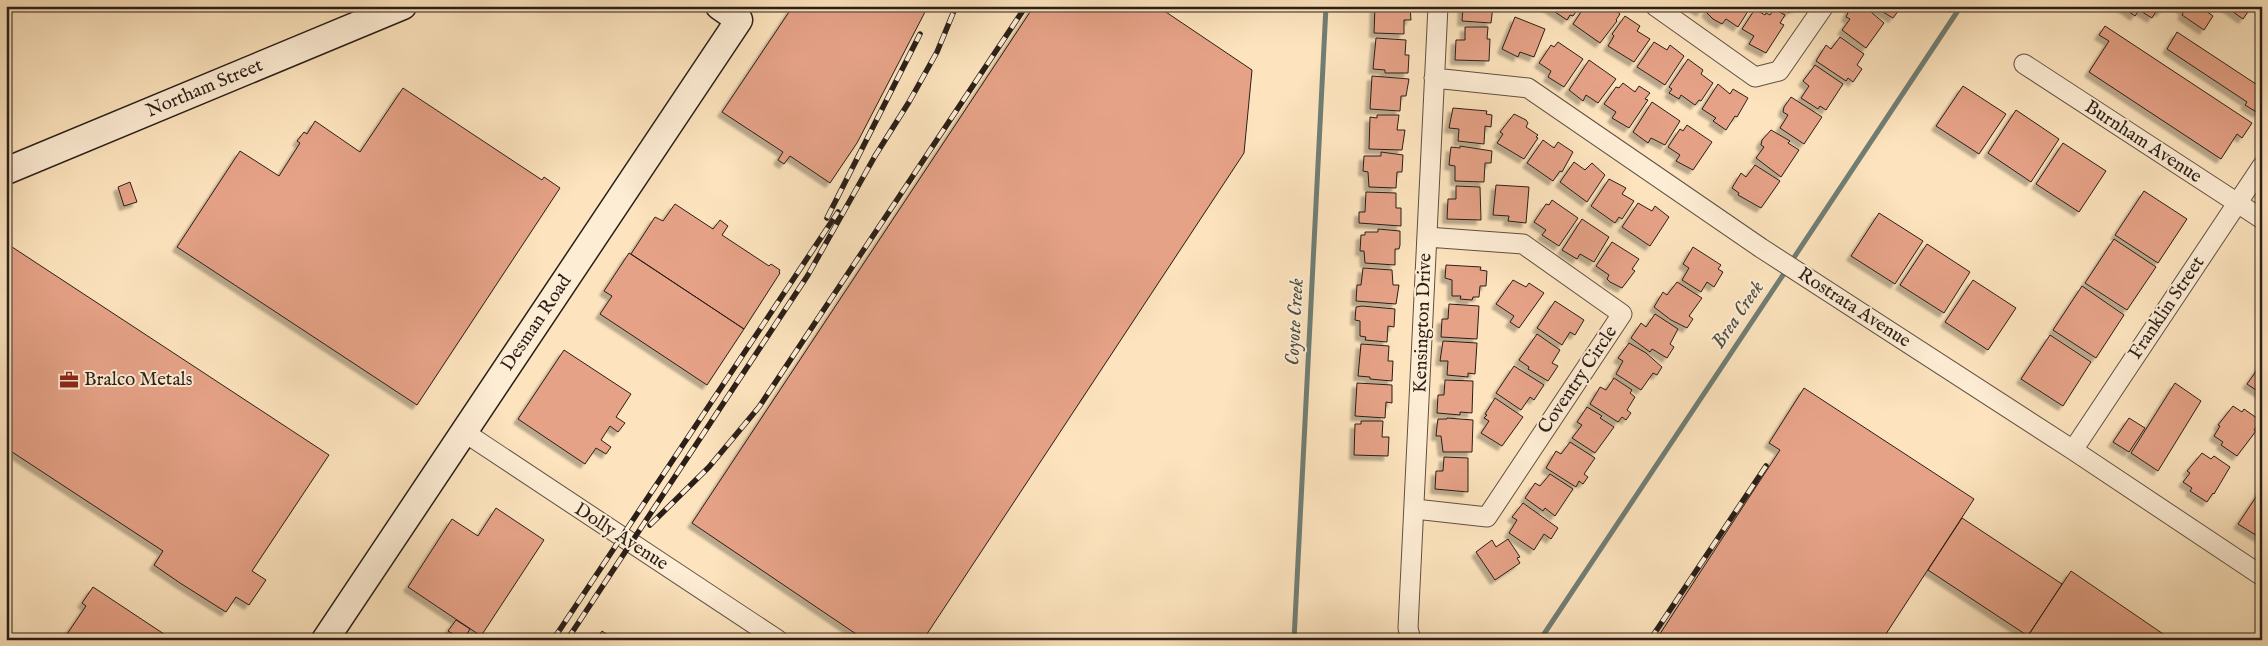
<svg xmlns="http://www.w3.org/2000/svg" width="2268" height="646" font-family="'IM FELL English',serif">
	<defs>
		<filter id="shadow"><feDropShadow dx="-4.5" dy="4.5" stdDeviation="1" flood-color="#0004"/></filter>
	</defs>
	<rect width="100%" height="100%" fill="#fde4be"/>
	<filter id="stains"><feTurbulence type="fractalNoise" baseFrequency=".004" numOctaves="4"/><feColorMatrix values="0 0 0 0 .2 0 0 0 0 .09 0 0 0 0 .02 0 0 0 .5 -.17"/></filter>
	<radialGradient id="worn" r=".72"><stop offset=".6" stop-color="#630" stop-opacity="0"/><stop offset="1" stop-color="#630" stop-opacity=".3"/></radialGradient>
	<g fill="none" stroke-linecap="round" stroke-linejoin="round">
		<path stroke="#707e75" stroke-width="5" d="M 1791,262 L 1961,6
			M 1294,640 L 1326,6
			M 1540,640 L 1787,269"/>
	</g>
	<path fill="#e6a287" stroke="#2a1f18" filter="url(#shadow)" d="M 793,6 L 916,6 L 925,12 L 857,143 L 830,183 L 790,156 L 784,164 L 778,160 L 783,152 L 722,112 Z
		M 1034,6 L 1157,6 L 1252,70 L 1244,153 L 923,640 L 865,640 L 692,523 Z
		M 1375,6 L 1410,6 L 1411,20 L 1404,20 L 1404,34 L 1374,33 Z
		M 1463,6 L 1493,6 L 1491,23 L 1462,21 Z
		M 1546,6 L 1580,6 L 1573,16 L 1570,15 L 1567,20 Z
		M 1585,6 L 1611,6 L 1620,14 L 1616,20 L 1617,21 L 1600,43 L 1573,24 Z
		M 1692,6 L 1705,6 L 1701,12 Z
		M 1710,6 L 1747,6 L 1750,8 L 1738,27 L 1726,19 L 1722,24 L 1713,19 L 1706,12 Z
		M 1779,6 L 1797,6 L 1796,9 L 1793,7 L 1789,13 Z
		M 1851,6 L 1865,7 L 1884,23 L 1866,48 L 1842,30 L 1850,19 L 1846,17 Z
		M 1873,6 L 1897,6 L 1896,8 L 1899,10 L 1893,18 Z
		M 2121,6 L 2165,6 L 2161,12 L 2157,10 L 2152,18 L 2139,10 L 2135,16 Z
		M 2179,6 L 2199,6 L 2213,16 L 2204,30 L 2182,15 L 2184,11 Z
		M 2225,6 L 2252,6 L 2243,19 Z
		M 1755,9 L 1765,15 L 1766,13 L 1770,15 L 1774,9 L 1785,15 L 1780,23 L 1784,25 L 1766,53 L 1749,44 L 1754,36 L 1742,29 Z
		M 1625,16 L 1640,26 L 1637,31 L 1650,39 L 1634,62 L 1608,46 L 1614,36 L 1612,34 Z
		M 1515,17 L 1545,29 L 1534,57 L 1520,52 L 1518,57 L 1502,49 Z
		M 2105,26 L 2252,123 L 2242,138 L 2237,134 L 2221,159 L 2089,72 L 2109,41 L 2099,35 Z
		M 1465,27 L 1488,27 L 1487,39 L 1490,39 L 1489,61 L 1455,60 L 1456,40 L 1465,40 Z
		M 2177,32 L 2262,88 L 2262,107 L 2258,113 L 2245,105 L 2247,102 L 2167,49 Z
		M 1840,37 L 1864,54 L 1857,65 L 1862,69 L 1853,82 L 1848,78 L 1846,81 L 1816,61 L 1826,45 L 1831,49 Z
		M 1376,38 L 1406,40 L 1405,55 L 1409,55 L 1408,73 L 1385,73 L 1385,70 L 1373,69 Z
		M 1558,42 L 1583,59 L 1564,87 L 1548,77 L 1551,71 L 1539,63 L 1551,45 L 1554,47 Z
		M 1654,42 L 1667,50 L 1670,45 L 1684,56 L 1665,85 L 1637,67 Z
		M 1688,59 L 1703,70 L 1701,74 L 1713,83 L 1701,101 L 1699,100 L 1695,105 L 1681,95 L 1679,99 L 1669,93 L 1672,89 L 1669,87 Z
		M 1589,60 L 1616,79 L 1598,103 L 1586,95 L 1583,101 L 1569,90 Z
		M 1815,65 L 1843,84 L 1826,110 L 1820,106 L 1818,109 L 1801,98 L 1809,86 L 1803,81 Z
		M 1372,76 L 1409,79 L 1406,96 L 1401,96 L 1400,111 L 1370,109 Z
		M 1623,83 L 1635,92 L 1639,86 L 1650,93 L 1645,99 L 1648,100 L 1629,128 L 1612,118 L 1616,112 L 1604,104 L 1616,87 L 1619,88 Z
		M 1718,84 L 1730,94 L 1733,89 L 1748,98 L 1737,117 L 1735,116 L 1726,130 L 1713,121 L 1716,118 L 1702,109 Z
		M 1963,86 L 2006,114 L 1979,154 L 1936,126 Z
		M 403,88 L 542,180 L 544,177 L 560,188 L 417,405 L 177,247 L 240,151 L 279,176 L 300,143 L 297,141 L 304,132 L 307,134 L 315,121 L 360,152 Z
		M 1791,97 L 1822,117 L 1804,144 L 1780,128 L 1788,115 L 1783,112 L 1784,107 Z
		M 1652,102 L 1680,121 L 1665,145 L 1651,138 L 1648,143 L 1633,132 Z
		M 1453,108 L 1487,111 L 1486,114 L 1492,115 L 1491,127 L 1485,126 L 1484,144 L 1458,141 L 1459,129 L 1449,128 Z
		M 2016,110 L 2059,139 L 2031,182 L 1988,153 Z
		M 1514,114 L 1526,120 L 1528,123 L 1526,127 L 1538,135 L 1536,137 L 1538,138 L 1524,159 L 1497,143 L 1503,134 L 1500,132 Z
		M 1377,115 L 1399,115 L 1397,130 L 1405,130 L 1402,150 L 1369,149 L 1370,117 L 1377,118 Z
		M 1687,125 L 1712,142 L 1693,170 L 1676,161 L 1680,155 L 1668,147 L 1680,129 L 1683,131 Z
		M 1771,130 L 1790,141 L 1788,143 L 1799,150 L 1781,177 L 1756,158 L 1764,147 L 1761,145 L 1762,140 Z
		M 1543,140 L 1554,148 L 1558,142 L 1573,152 L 1562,172 L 1560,171 L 1553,181 L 1527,163 Z
		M 2063,143 L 2106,171 L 2079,212 L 2036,184 Z
		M 1460,146 L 1492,151 L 1491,163 L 1485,163 L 1484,182 L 1455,181 L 1455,166 L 1449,165 L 1450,155 L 1451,147 L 1460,148 Z
		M 1381,152 L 1403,155 L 1402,172 L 1397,172 L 1396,188 L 1369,187 L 1368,172 L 1363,171 L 1364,156 L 1381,156 Z
		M 1574,162 L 1585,170 L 1592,163 L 1605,175 L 1587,202 L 1560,182 Z
		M 1755,165 L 1780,181 L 1761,208 L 1738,195 L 1739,193 L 1732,188 L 1741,173 L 1746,177 Z
		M 1609,179 L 1626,188 L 1622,194 L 1634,201 L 1622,219 L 1619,217 L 1615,223 L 1591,206 Z
		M 130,182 L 137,202 L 124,206 L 118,187 Z
		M 1496,185 L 1529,187 L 1526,223 L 1508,221 L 1509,216 L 1493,215 Z
		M 1456,186 L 1480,187 L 1481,220 L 1447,219 L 1448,199 L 1456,199 Z
		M 2144,191 L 2187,219 L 2158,263 L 2115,235 Z
		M 1366,192 L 1396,193 L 1396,208 L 1401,208 L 1401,226 L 1359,223 L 1359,212 L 1365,212 Z
		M 1552,200 L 1578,218 L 1559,246 L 1542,235 L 1546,230 L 1534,222 L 1546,204 L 1549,205 Z
		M 1638,203 L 1652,211 L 1655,206 L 1669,217 L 1650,246 L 1622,227 Z
		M 675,204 L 713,229 L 720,220 L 728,226 L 722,235 L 769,266 L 771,264 L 780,270 L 779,272 L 780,273 L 744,329 L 631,254 L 655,217 L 663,221 Z
		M 1879,213 L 1923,241 L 1895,284 L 1851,256 Z
		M 1582,219 L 1609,237 L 1594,262 L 1580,254 L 1577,259 L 1562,250 Z
		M 1378,229 L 1400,231 L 1400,245 L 1399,249 L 1395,249 L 1395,265 L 1365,263 L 1364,251 L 1360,251 L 1361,235 L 1365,235 L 1365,232 L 1378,232 Z
		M 2114,239 L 2156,267 L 2127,310 L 2085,283 Z
		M 1612,242 L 1639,259 L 1632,269 L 1635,271 L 1622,288 L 1610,282 L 1607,279 L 1609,275 L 1596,266 Z
		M 6,243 L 329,455 L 252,571 L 266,580 L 249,605 L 236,597 L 226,612 L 180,583 L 154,565 L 163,551 L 6,448 Z
		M 1927,244 L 1970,272 L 1944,313 L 1900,285 Z
		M 1693,247 L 1721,265 L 1718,269 L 1723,272 L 1714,287 L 1707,282 L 1701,292 L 1682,280 L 1689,268 L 1683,264 Z
		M 629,253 L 744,329 L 707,385 L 600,314 L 612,296 L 604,291 Z
		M 1446,265 L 1481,267 L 1480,270 L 1487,271 L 1486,286 L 1480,286 L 1479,297 L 1473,297 L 1472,300 L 1460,299 L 1461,296 L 1452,296 L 1452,280 L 1445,278 Z
		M 1363,268 L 1392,270 L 1393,285 L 1399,285 L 1396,304 L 1356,301 L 1357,285 L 1361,285 Z
		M 1513,280 L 1526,287 L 1529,283 L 1544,293 L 1519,328 L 1510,322 L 1514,316 L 1496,304 Z
		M 1973,280 L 2016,308 L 1988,350 L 1945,322 Z
		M 1677,282 L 1702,298 L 1689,316 L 1693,319 L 1687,328 L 1671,320 L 1654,307 L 1663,292 L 1667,295 Z
		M 2082,286 L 2124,315 L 2096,358 L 2053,330 Z
		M 1555,301 L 1584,320 L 1575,335 L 1570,332 L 1562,345 L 1537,328 Z
		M 1449,304 L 1479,306 L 1477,339 L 1441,337 L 1442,319 L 1448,319 Z
		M 1362,306 L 1395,309 L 1394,327 L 1388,326 L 1387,342 L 1365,340 L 1366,337 L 1360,336 L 1360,321 L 1355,320 L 1356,307 Z
		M 1655,314 L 1678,329 L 1670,344 L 1674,347 L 1667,358 L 1652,349 L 1650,352 L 1631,338 L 1641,323 L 1646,327 Z
		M 1537,334 L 1560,350 L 1552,363 L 1558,366 L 1548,381 L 1528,369 L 1529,367 L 1519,360 Z
		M 2050,335 L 2091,362 L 2063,406 L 2021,379 Z
		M 1443,341 L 1477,343 L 1475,374 L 1468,373 L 1468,377 L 1447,375 L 1448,361 L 1440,361 Z
		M 1629,343 L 1646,353 L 1662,367 L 1657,375 L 1653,373 L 1641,390 L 1616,374 L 1623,361 L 1618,358 Z
		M 1361,344 L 1389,346 L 1388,361 L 1393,361 L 1392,381 L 1370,379 L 1370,377 L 1358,376 Z
		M 564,350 L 631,394 L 616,417 L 625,423 L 618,432 L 610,426 L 601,440 L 611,447 L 606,454 L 596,448 L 585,464 L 518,419 Z
		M 2262,363 L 2262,394 L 2247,384 Z
		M 1514,366 L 1544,385 L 1534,400 L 1530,397 L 1521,410 L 1496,393 Z
		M 1614,378 L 1632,390 L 1630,393 L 1635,397 L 1627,410 L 1631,413 L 1626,420 L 1622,417 L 1618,422 L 1590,404 L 1600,387 L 1606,390 Z
		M 1445,380 L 1473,381 L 1472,413 L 1460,412 L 1460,415 L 1437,413 L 1438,395 L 1444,395 Z
		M 1357,383 L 1392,385 L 1392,403 L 1386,402 L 1385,418 L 1355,416 Z
		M 2175,383 L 2201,401 L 2158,471 L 2131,453 Z
		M 1804,388 L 1974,499 L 1882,640 L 1656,640 L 1780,450 L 1769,443 Z
		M 1495,398 L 1523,417 L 1502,446 L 1481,433 L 1489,421 L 1484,418 L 1487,415 L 1485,414 Z
		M 2233,406 L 2242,412 L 2244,409 L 2261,421 L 2254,430 L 2256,431 L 2237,456 L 2221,445 L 2223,442 L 2214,436 L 2220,426 L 2218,425 Z
		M 1587,407 L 1602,416 L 1600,418 L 1614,427 L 1595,453 L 1572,438 L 1582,425 L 1577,422 Z
		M 1447,418 L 1473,420 L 1472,452 L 1443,452 L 1441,436 L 1436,436 L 1437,426 L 1438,419 L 1447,419 Z
		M 2129,418 L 2145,428 L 2129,452 L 2113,442 Z
		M 1361,421 L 1383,421 L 1382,437 L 1389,437 L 1388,456 L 1354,455 L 1355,424 L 1361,424 Z
		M 1570,442 L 1595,458 L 1584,474 L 1588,477 L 1583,484 L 1579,481 L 1576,487 L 1546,468 L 1556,451 L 1561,454 Z
		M 2202,453 L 2211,459 L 2214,456 L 2230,467 L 2214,494 L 2213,493 L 2207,502 L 2190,491 L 2192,488 L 2183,482 L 2190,473 L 2187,471 Z
		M 1444,457 L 1468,458 L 1468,492 L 1435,489 L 1436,471 L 1443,471 Z
		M 1550,474 L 1573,489 L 1555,516 L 1545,508 L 1543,511 L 1525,498 L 1535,483 L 1540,486 Z
		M 2262,488 L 2262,533 L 2259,537 L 2238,524 Z
		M 1523,503 L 1558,528 L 1551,539 L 1544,534 L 1534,550 L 1509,533 L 1517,520 L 1512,517 Z
		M 496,508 L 544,540 L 481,636 L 408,587 L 452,519 L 478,536 Z
		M 1962,518 L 2062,584 L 2028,636 L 1928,570 Z
		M 1508,539 L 1520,557 L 1517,558 L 1520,563 L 1495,580 L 1476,552 L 1492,540 L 1496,547 Z
		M 2071,571 L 2172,640 L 2025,640 Z
		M 93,587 L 173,640 L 63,640 L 86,606 L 82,603 Z
		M 456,620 L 470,629 L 463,640 L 448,631 Z
		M 602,631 L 615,640 L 596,640 Z"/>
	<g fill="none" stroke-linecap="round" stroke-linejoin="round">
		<g stroke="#5f5042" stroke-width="21">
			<path id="street" d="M 1655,6 L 1755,77 L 1779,71 L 1824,6
				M 2024,64 L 2262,219
				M 1434,78 L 1528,88 L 1761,248 L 2073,450 L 2262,576
				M 464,432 L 778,640
				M 2073,450 L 2262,166
				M 1415,509 L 1487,517 L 1622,314 L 1523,244 L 1427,237
				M 1411,640 L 1408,628 L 1438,6"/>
		</g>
		<g stroke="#2a1f18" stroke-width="29">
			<g id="secondary">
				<path id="s1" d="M 6,171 L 403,6"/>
				<path id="s2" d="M 325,640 L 739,20 L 719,6"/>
			</g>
		</g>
		<use href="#street" stroke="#feedd5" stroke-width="19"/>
		<use href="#secondary" stroke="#feedd5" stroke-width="26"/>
		<g stroke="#2a1f18" stroke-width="5.5">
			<path id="rail" d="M 827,218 L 920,34
				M 650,525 L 709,467 L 759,407 L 1026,6
				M 553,640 L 838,212
				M 567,640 L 808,275 L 875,156 L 909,102 L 937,52 L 956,6
				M 1650,640 L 1766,466"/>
		</g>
		<use href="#rail" stroke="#feedd5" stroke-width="4" stroke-dasharray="11" stroke-linecap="butt"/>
	</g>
	<defs>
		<g id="office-bare" transform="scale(1.5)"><path d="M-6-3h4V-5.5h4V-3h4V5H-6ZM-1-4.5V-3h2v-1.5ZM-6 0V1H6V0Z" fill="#8f2418" stroke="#feedd5" stroke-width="2.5" paint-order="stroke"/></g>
	</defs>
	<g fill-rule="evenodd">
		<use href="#office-bare" x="69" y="380"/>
	</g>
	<g text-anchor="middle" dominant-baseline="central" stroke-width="4" stroke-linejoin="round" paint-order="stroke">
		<g font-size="19" fill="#2a1f18" stroke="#feedd5">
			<text stroke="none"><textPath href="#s1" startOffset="215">Northam Street</textPath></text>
			<text transform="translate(2143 142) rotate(33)">Burnham Avenue</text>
			<text transform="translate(1854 308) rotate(33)">Rostrata Avenue</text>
			<text transform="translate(2167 308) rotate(-56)">Franklin Street</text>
			<text stroke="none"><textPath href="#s2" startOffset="381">Desman Road</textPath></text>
			<text transform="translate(1423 323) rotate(-88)">Kensington Drive</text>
			<text transform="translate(1578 380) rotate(-56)">Coventry Circle</text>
			<text transform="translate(621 537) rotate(33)">Dolly Avenue</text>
		</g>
		<g font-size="19" fill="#2a1f18" stroke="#feedd5" text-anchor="start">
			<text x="84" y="380">Bralco Metals</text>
		</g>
		<g font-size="20" font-style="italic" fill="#4d4f46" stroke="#feedd5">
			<text transform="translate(1738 315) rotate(-56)">Brea Creek</text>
			<text transform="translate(1295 322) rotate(-87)">Coyote Creek</text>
		</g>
	</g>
	<rect width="2268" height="646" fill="none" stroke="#fde4be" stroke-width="25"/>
	<rect x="8" y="8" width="2253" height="631" fill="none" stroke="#2a1f18" stroke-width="2.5"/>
	<rect x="12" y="12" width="2243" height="621" fill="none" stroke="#2a1f18"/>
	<rect width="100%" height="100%" filter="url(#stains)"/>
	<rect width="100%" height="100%" fill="url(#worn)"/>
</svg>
